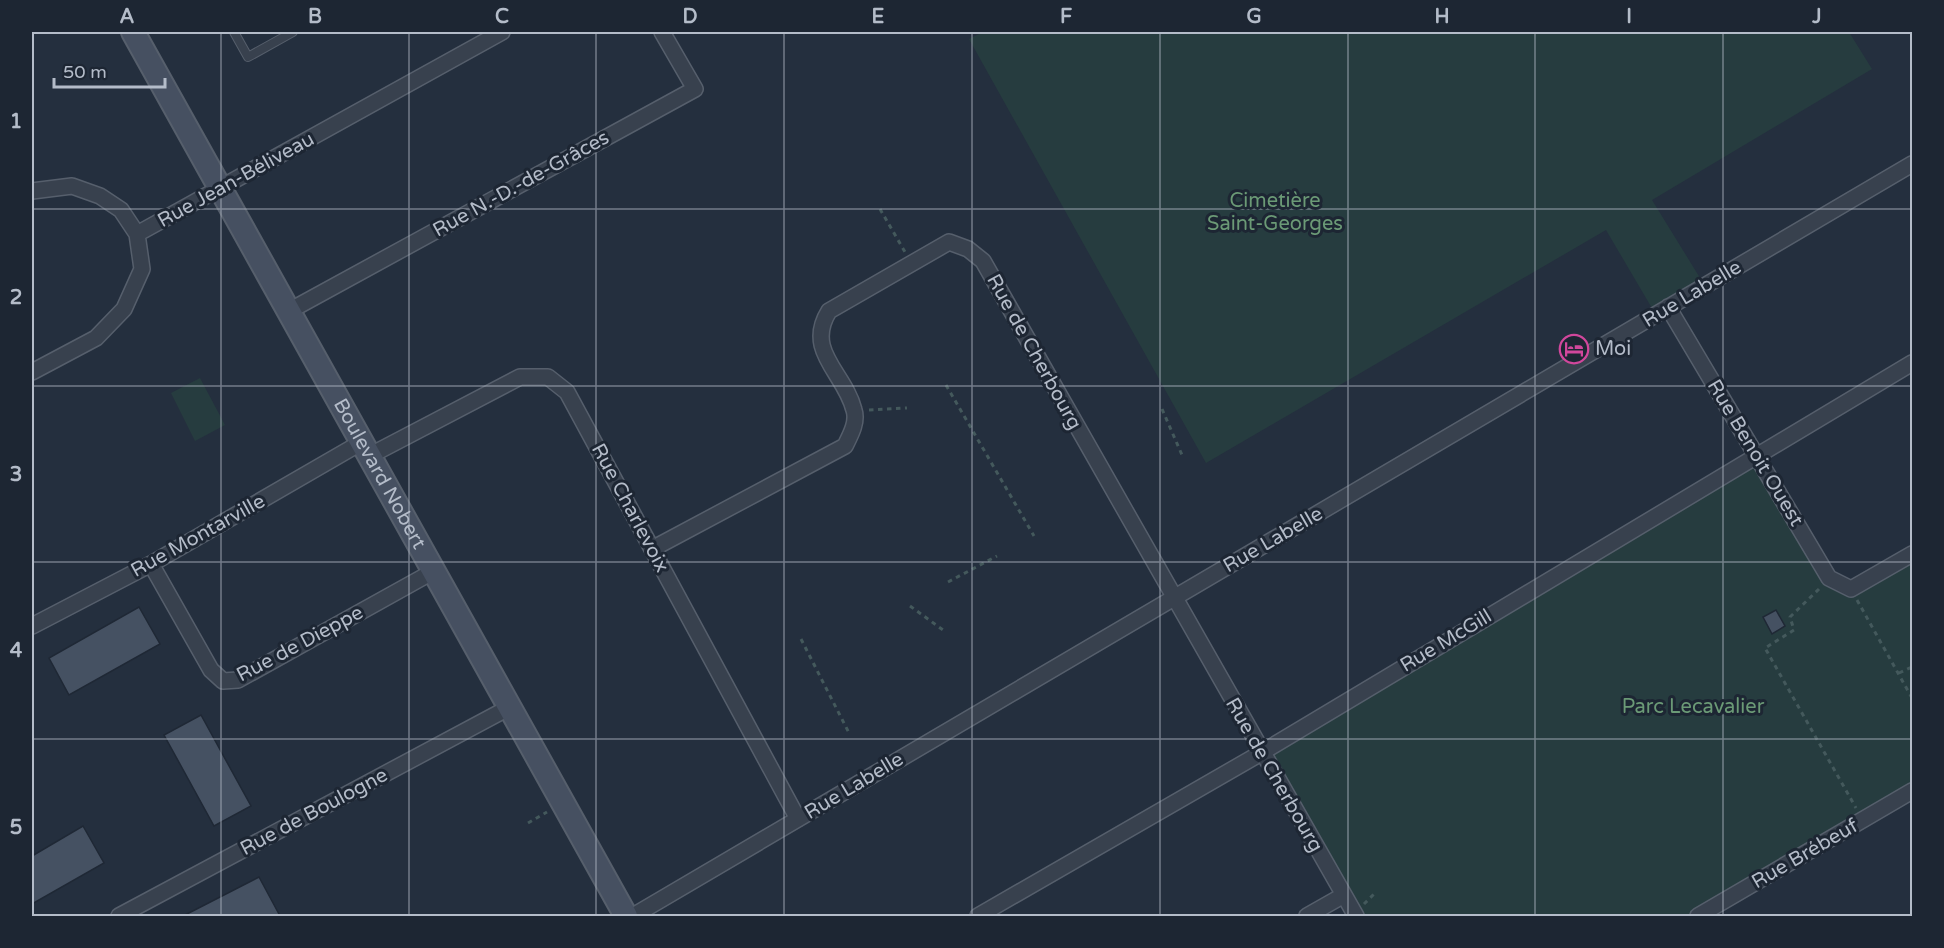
<svg xmlns="http://www.w3.org/2000/svg" width="1944" height="948" font-family="'Varela Round',sans-serif">
	<rect width="100%" height="100%" fill="#242f3e"/>
	<path fill="#263c3f" d="M 983,32 L 1849,32 L 1872,69 L 1652,200 L 1705,286 L 1656,315 L 1606,230 L 1206,463 L 969,39 Z
		M 200,378 L 225,425 L 195,441 L 171,393 Z
		M 1756,455 L 1829,578 L 1851,589 L 1912,554 L 1912,791 L 1698,916 L 1356,916 L 1261,753 Z"/>
	<path fill="#455162" stroke="#1f2835" stroke-width="1.5" d="M 139,607 L 160,644 L 69,695 L 49,658 Z
		M 1776,610 L 1785,626 L 1772,634 L 1763,617 Z
		M 201,715 L 251,806 L 214,826 L 164,735 Z
		M 83,826 L 104,863 L 32,904 L 32,856 Z
		M 259,877 L 280,916 L 183,916 Z"/>
	<g fill="none" stroke-linecap="round" stroke-linejoin="round">
		<g stroke="#565f6c" stroke-width="10">
			<path id="lane" d="M 234,32 L 248,57 L 293,32"/>
		</g>
		<g stroke="#565f6c" stroke-width="18">
			<path id="street" d="M 32,191 L 72,186 L 100,196 L 121,210 L 137,234
				M 1668,307 L 1829,578 L 1851,589 L 1912,554
				M 289,311 L 695,89 L 662,32
				M 32,372 L 96,338 L 124,309 L 142,269 L 137,234 L 502,32
				M 369,456 L 520,377 L 548,377 L 567,392 L 798,819
				M 652,549 L 845,446 C 850,436 858,422 854,410 C 845,373 804,351 829,311 L 949,242 L 968,249 L 983,261 L 1356,916
				M 151,564 L 211,670 L 223,681 L 238,680 L 434,571
				M 32,626 L 151,564 L 362,442
				M 119,916 L 510,707
				M 633,916 L 1912,164
				M 978,916 L 1261,753 L 1912,363
				M 1307,916 L 1344,895
				M 1698,916 L 1912,791"/>
		</g>
		<g stroke="#565f6c" stroke-width="26">
			<g id="secondary">
				<path id="s1" d="M 133,32 L 626,916"/>
			</g>
		</g>
		<path stroke="#44595c" stroke-width="3" stroke-dasharray="4.5 4.5" stroke-linecap="butt" d="M 880,209 L 905,252
			M 946,385 L 1034,536
			M 1162,409 L 1182,455
			M 869,410 L 907,408
			M 948,582 L 997,556
			M 1819,589 L 1790,617 L 1794,630 L 1765,648 L 1856,808
			M 1857,600 L 1912,698
			M 910,606 L 943,630
			M 801,639 L 849,733
			M 1899,673 L 1912,667
			M 528,823 L 547,812
			M 1364,904 L 1375,893"/>
		<use href="#lane" stroke="#38414e" stroke-width="8"/>
		<use href="#street" stroke="#38414e" stroke-width="15"/>
		<use href="#secondary" stroke="#465061" stroke-width="22"/>
	</g>
	<path fill="none" stroke="#b4bcc9" stroke-width="1.5" stroke-opacity="0.55" d="M 221,32 L 221,916M 409,32 L 409,916M 596,32 L 596,916M 784,32 L 784,916M 972,32 L 972,916M 1160,32 L 1160,916M 1348,32 L 1348,916M 1535,32 L 1535,916M 1723,32 L 1723,916M 32,209 L 1912,209M 32,386 L 1912,386M 32,562 L 1912,562M 32,739 L 1912,739"/>
	<defs>
		<g id="hotel-ring" transform="scale(1.5)"><circle r="9.5" fill="#1d2633" stroke="#d1479c" stroke-width="1.5"/><path d="M-6-4.5h1.5V1H6V5H4.5V3h-9V5H-6ZM-4 0a1.8 1.8 0 1 1 3.6 0ZM.5 0V-2.5h3Q6-2.5 6 0Z" fill="#d1479c"/></g>
	</defs>
	<g fill-rule="evenodd">
		<use href="#hotel-ring" x="1574" y="349"/>
	</g>
	<g text-anchor="middle" dominant-baseline="central" stroke-width="6" stroke-linejoin="round" paint-order="stroke">
		<g font-size="20" fill="#b4bcc9" stroke="#1d2633">
			<text transform="translate(236 180) rotate(-29)">Rue Jean-Béliveau</text>
			<text transform="translate(521 184) rotate(-29)">Rue N.-D.-de-Grâces</text>
			<text transform="translate(1692 294) rotate(-31)">Rue Labelle</text>
			<text transform="translate(1034 352) rotate(61)">Rue de Cherbourg</text>
			<text transform="translate(1755 453) rotate(59)">Rue Benoit Ouest</text>
			<text stroke="none"><textPath href="#s1" startOffset="506">Boulevard Nobert</textPath></text>
			<text transform="translate(630 508) rotate(62)">Rue Charlevoix</text>
			<text transform="translate(198 536) rotate(-29)">Rue Montarville</text>
			<text transform="translate(1273 540) rotate(-30)">Rue Labelle</text>
			<text transform="translate(1446 641) rotate(-31)">Rue McGill</text>
			<text transform="translate(300 644) rotate(-28)">Rue de Dieppe</text>
			<text transform="translate(1274 775) rotate(60)">Rue de Cherbourg</text>
			<text transform="translate(854 786) rotate(-31)">Rue Labelle</text>
			<text transform="translate(314 812) rotate(-28)">Rue de Boulogne</text>
			<text transform="translate(1805 854) rotate(-30)">Rue Brébeuf</text>
		</g>
		<g font-size="20" fill="#6b9a76" stroke="#1d2633">
			<text x="1275" y="201">Cimetière<tspan x="1275" dy="23">Saint-Georges</tspan></text>
			<text x="1693" y="707">Parc Lecavalier</text>
		</g>
		<g font-size="20" fill="#b4bcc9" stroke="#1d2633" text-anchor="start">
			<text x="1595" y="349">Moi</text>
		</g>
	</g>
	<rect width="1944" height="948" fill="none" stroke="#1d2633" stroke-width="66"/>
	<path d="M54 78v9h111v-9" fill="none" stroke="#b4bcc9" stroke-width="3"/>
	<text x="63" y="78" font-size="18" fill="#b4bcc9" stroke="#1d2633" stroke-width="4.5" paint-order="stroke">50 m</text>
	<rect x="33" y="33" width="1878" height="882" fill="none" stroke="#b4bcc9" stroke-width="2"/>
	<g font-size="20" text-anchor="middle" font-weight="bold" fill="#b4bcc9">
		<text x="127" y="23">A</text>
		<text x="315" y="23">B</text>
		<text x="502" y="23">C</text>
		<text x="690" y="23">D</text>
		<text x="878" y="23">E</text>
		<text x="1066" y="23">F</text>
		<text x="1254" y="23">G</text>
		<text x="1442" y="23">H</text>
		<text x="1629" y="23">I</text>
		<text x="1817" y="23">J</text>
		<text x="16" y="128">1</text>
		<text x="16" y="304">2</text>
		<text x="16" y="481">3</text>
		<text x="16" y="657">4</text>
		<text x="16" y="834">5</text>
	</g>
</svg>
